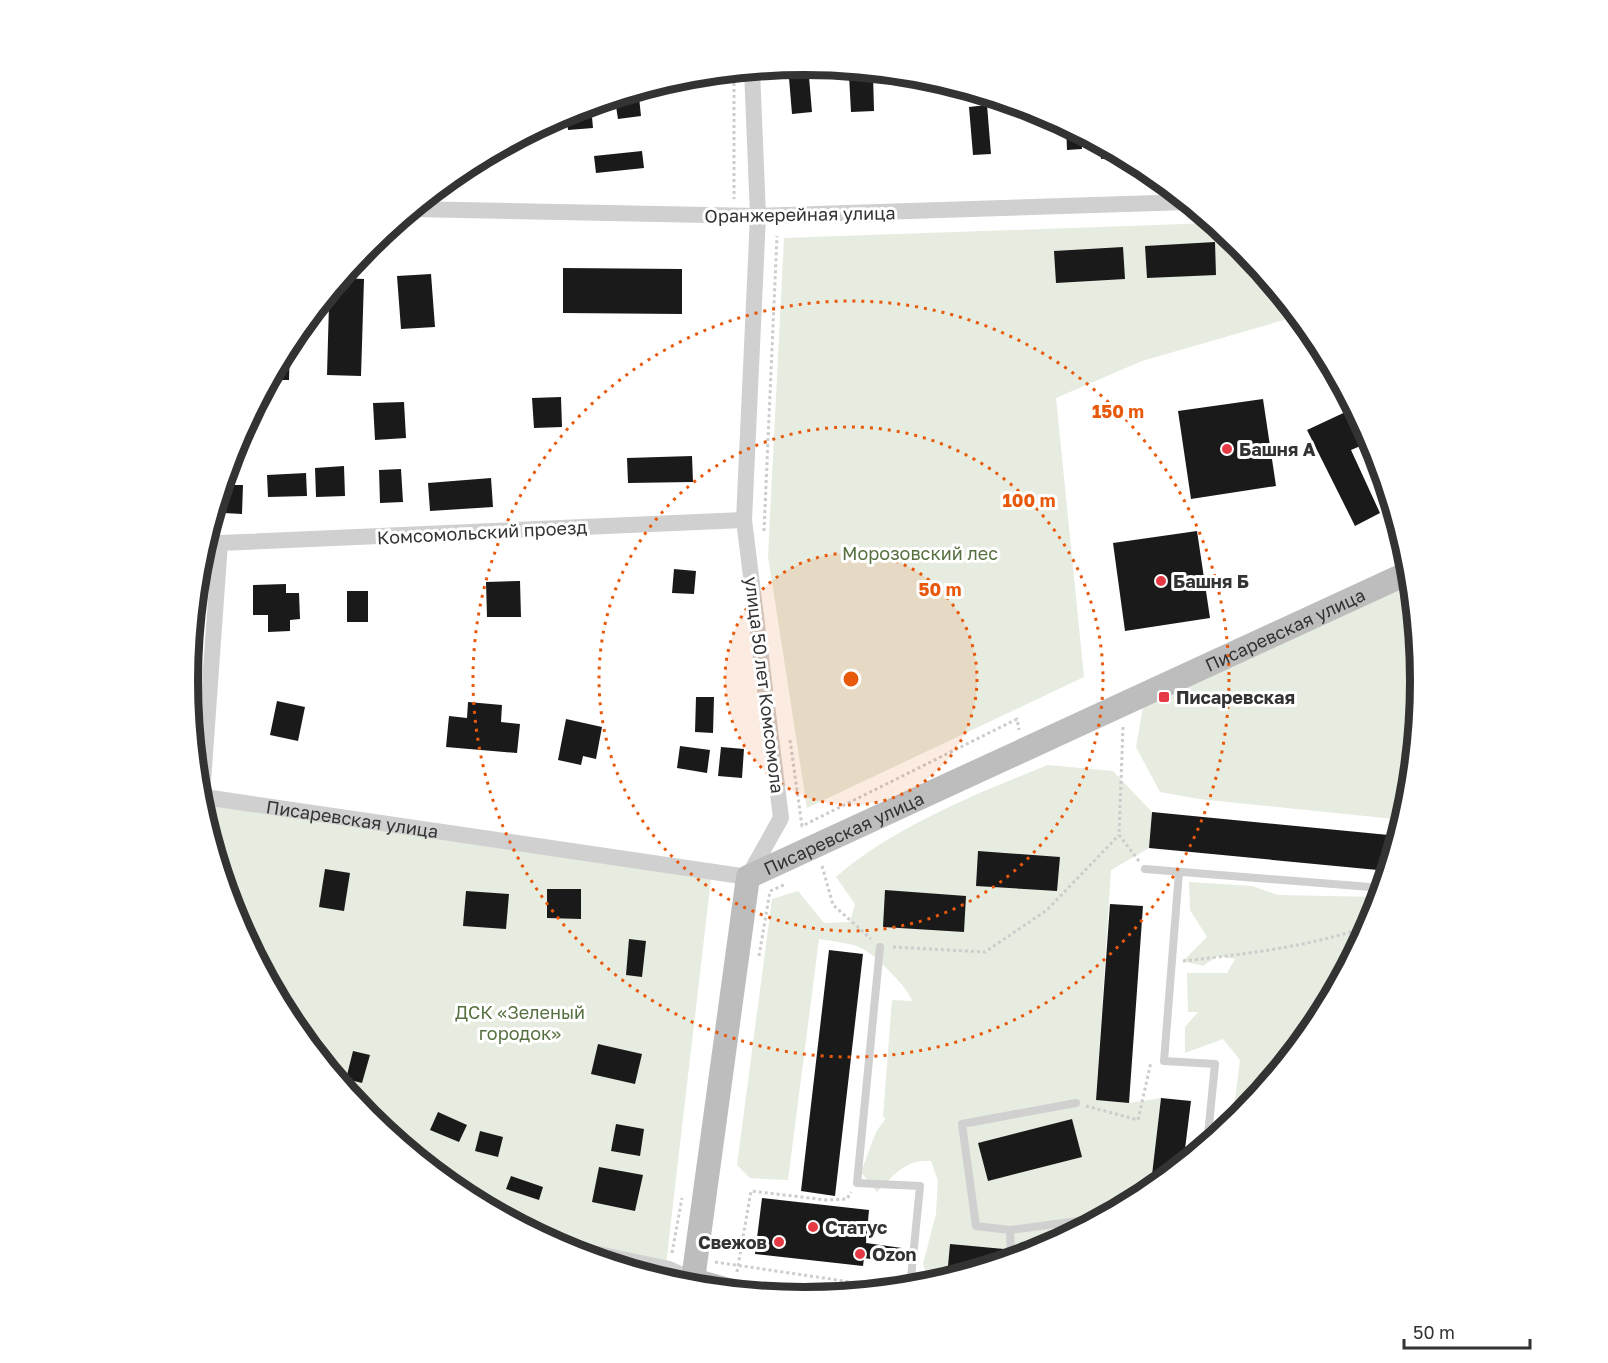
<svg xmlns="http://www.w3.org/2000/svg" width="1608" height="1363" font-family="'Golos Text',sans-serif">
	<rect width="100%" height="100%" fill="#fff"/>
	<path fill="#e6ecdf" d="M 1213,223 L 1241,245 L 1298,316 L 1142,361 L 1056,398 L 1084,677 L 807,808 L 768,556 L 784,238 Z
		M 1411,580 L 1421,682 L 1409,802 L 1404,820 L 1199,799 L 1160,792 L 1136,747 L 1143,707 Z
		M 1048,765 L 1113,771 L 1152,812 L 1149,848 L 1111,870 L 1096,1100 L 1129,1103 L 1161,1098 L 1150,1192 L 1040,1252 L 930,1285 L 923,1264 L 936,1214 L 938,1181 L 931,1161 C 907,1158 892,1176 877,1192 L 861,1172 L 876,1132 L 886,1118 L 883,1117 L 892,1000 L 912,1001 C 909,988 877,958 865,950 C 854,943 831,941 819,939 L 788,1180 L 750,1178 L 737,1165 L 772,899 L 798,891 L 824,923 L 850,922 L 855,904 L 836,877 C 893,827 978,793 1048,765 Z
		M 199,803 L 711,879 L 664,1281 L 568,1251 L 461,1194 L 367,1118 L 291,1024 L 234,917 Z
		M 1189,882 L 1252,886 L 1278,895 L 1380,897 L 1374,918 L 1317,1025 L 1232,1125 L 1240,1060 L 1223,1039 L 1185,1053 L 1185,1027 L 1198,1012 L 1188,1012 L 1187,973 L 1227,973 L 1235,959 L 1218,956 L 1203,966 L 1183,961 L 1207,937 L 1190,910 Z"/>
	<path fill="#1a1a1a" d="M 804,65 L 808,65 L 812,112 L 792,114 L 788,66 Z
		M 873,74 L 874,111 L 851,112 L 849,75 Z
		M 639,97 L 641,116 L 618,119 L 615,100 Z
		M 987,105 L 991,154 L 973,155 L 969,107 Z
		M 584,106 L 591,106 L 593,128 L 568,130 L 566,112 Z
		M 1066,125 L 1081,133 L 1082,149 L 1067,150 Z
		M 1100,143 L 1120,154 L 1121,157 L 1101,159 Z
		M 642,151 L 644,168 L 596,173 L 594,156 Z
		M 1215,242 L 1216,275 L 1147,278 L 1145,246 Z
		M 1123,247 L 1125,279 L 1056,283 L 1054,251 Z
		M 563,268 L 682,269 L 682,314 L 563,313 Z
		M 431,274 L 435,327 L 401,329 L 397,276 Z
		M 341,278 L 364,279 L 361,376 L 327,375 L 329,304 L 320,303 Z
		M 290,341 L 289,380 L 269,380 Z
		M 561,397 L 562,427 L 534,428 L 532,398 Z
		M 1263,399 L 1276,486 L 1191,499 L 1178,411 Z
		M 404,402 L 406,438 L 375,440 L 373,403 Z
		M 1354,408 L 1372,441 L 1351,450 L 1380,513 L 1355,526 L 1307,430 Z
		M 692,456 L 693,482 L 628,483 L 627,458 Z
		M 344,466 L 345,496 L 316,497 L 315,468 Z
		M 401,469 L 403,502 L 380,503 L 379,470 Z
		M 306,473 L 307,496 L 268,497 L 267,475 Z
		M 491,478 L 493,507 L 430,511 L 428,483 Z
		M 225,485 L 243,485 L 242,514 L 224,513 Z
		M 1197,531 L 1210,618 L 1125,631 L 1113,543 Z
		M 674,569 L 696,571 L 694,594 L 672,593 Z
		M 520,581 L 521,617 L 487,617 L 486,582 Z
		M 286,584 L 286,593 L 299,593 L 300,619 L 290,620 L 290,631 L 268,632 L 268,615 L 253,615 L 253,585 Z
		M 347,591 L 368,591 L 368,622 L 347,622 Z
		M 696,697 L 714,697 L 713,733 L 695,732 Z
		M 277,701 L 305,707 L 298,741 L 270,735 Z
		M 468,702 L 502,705 L 501,722 L 520,724 L 517,753 L 446,747 L 449,716 L 467,718 Z
		M 566,719 L 602,727 L 596,759 L 583,756 L 581,765 L 558,760 Z
		M 680,746 L 710,750 L 707,773 L 677,768 Z
		M 721,747 L 744,749 L 742,778 L 718,776 Z
		M 1152,812 L 1399,836 L 1388,871 L 1149,848 Z
		M 978,851 L 1060,857 L 1057,891 L 976,886 Z
		M 325,869 L 350,873 L 344,911 L 319,907 Z
		M 547,889 L 581,889 L 581,919 L 547,918 Z
		M 885,890 L 966,896 L 964,932 L 883,927 Z
		M 466,891 L 509,894 L 506,929 L 463,926 Z
		M 1110,904 L 1143,906 L 1129,1103 L 1096,1100 Z
		M 629,939 L 646,941 L 642,977 L 626,975 Z
		M 829,950 L 863,954 L 835,1196 L 801,1191 Z
		M 266,977 L 277,979 L 275,994 Z
		M 598,1044 L 642,1054 L 635,1084 L 591,1074 Z
		M 353,1051 L 370,1055 L 362,1083 L 346,1079 Z
		M 1161,1098 L 1191,1101 L 1183,1165 L 1150,1192 Z
		M 438,1112 L 467,1125 L 459,1142 L 430,1130 Z
		M 1072,1119 L 1082,1157 L 988,1181 L 978,1143 Z
		M 616,1124 L 644,1129 L 640,1156 L 611,1151 Z
		M 480,1131 L 503,1137 L 498,1157 L 475,1151 Z
		M 599,1167 L 643,1175 L 635,1211 L 592,1202 Z
		M 511,1176 L 543,1187 L 539,1200 L 506,1189 Z
		M 762,1198 L 869,1210 L 866,1243 L 902,1248 L 899,1263 L 864,1258 L 863,1266 L 755,1254 Z
		M 950,1244 L 1004,1249 L 1002,1263 L 955,1277 L 947,1277 Z"/>
	<g fill="none" stroke-linecap="round" stroke-linejoin="round">
		<path stroke="#cdcdcd" stroke-width="3" stroke-dasharray="3 3" stroke-linecap="butt" d="M 734,71 L 734,199
			M 764,531 L 777,236
			M 1123,727 L 1119,835 L 1139,861
			M 790,740 L 802,826 L 1017,719 L 1019,730
			M 822,866 L 833,905 L 871,939
			M 893,947 L 985,952 L 1047,910 L 1119,835
			M 759,956 L 770,891 L 786,884
			M 1183,961 C 1246,954 1308,947 1369,926
			M 1086,1106 L 1138,1120 L 1151,1062
			M 672,1253 L 682,1198
			M 715,1262 L 898,1289
			M 737,1272 L 751,1191 L 826,1200 L 847,1199 L 851,1192"/>
		<path stroke="#d0d0d0" stroke-width="8" d="M 1145,869 L 1383,888
			M 1179,872 L 1164,1061 L 1215,1064 L 1207,1145
			M 880,947 L 857,1183 L 920,1186 L 910,1288
			M 1010,1230 L 1093,1219
			M 1011,1260 L 1010,1230 L 976,1226 L 962,1124 L 1076,1103"/>
		<g stroke="#d0d0d0" stroke-width="16">
			<path d="M 412,209 L 758,216 L 1188,202"/>
			<path id="s1" d="M 198,796 L 748,877 L 781,818 L 744,520 L 758,216 L 752,70"/>
			<path d="M 201,810 L 220,543 L 744,520"/>
			<path d="M 556,1245 L 669,1269 L 693,1280"/>
		</g>
		<g stroke="#bdbdbd" stroke-width="24">
			<path d="M 693,1280 L 732,1291"/>
			<path id="s2" d="M 692,1287 L 748,877 L 1410,572"/>
		</g>
	</g>
	<circle cx="851" cy="679" r="126" fill="#e8590c" fill-opacity=".12"/>
	<g fill="none" stroke="#e8590c" stroke-width="3" stroke-dasharray="3 6">
		<circle cx="851" cy="679" r="126"/>
		<circle cx="851" cy="679" r="252"/>
		<circle cx="851" cy="679" r="378"/>
	</g>
	<g fill="#e63946" stroke="#fff" stroke-width="2">
		<circle cx="1227" cy="449" r="6"/>
		<circle cx="1161" cy="581" r="6"/>
		<rect x="1158" y="691" width="12" height="12" rx="3"/>
		<circle cx="813" cy="1227" r="6"/>
		<circle cx="779" cy="1242" r="6"/>
		<circle cx="860" cy="1254" r="6"/>
	</g>
	<g text-anchor="middle" dominant-baseline="central" stroke-width="6" stroke-linejoin="round" paint-order="stroke">
		<g font-size="18" fill="#333" stroke="#fff">
			<text transform="translate(800 214) rotate(-1)">Оранжерейная улица</text>
			<text transform="translate(482 532) rotate(-3)">Комсомольский проезд</text>
			<text stroke="none"><textPath href="#s2" startOffset="1005">Писаревская улица</textPath></text>
			<text transform="translate(765 685) rotate(83)">улица 50 лет Комсомола</text>
			<text stroke="none"><textPath href="#s1" startOffset="156">Писаревская улица</textPath></text>
			<text stroke="none"><textPath href="#s2" startOffset="519">Писаревская улица</textPath></text>
		</g>
		<g font-size="18" font-weight="bold" fill="#333" stroke="#fff" text-anchor="start">
			<text x="1239" y="449">Башня А</text>
			<text x="1173" y="581">Башня Б</text>
			<text x="1176" y="697">Писаревская</text>
			<text x="825" y="1227">Статус</text>
			<text x="767" y="1242" text-anchor="end">Свежов</text>
			<text x="872" y="1254">Ozon</text>
		</g>
		<g font-size="18" fill="#56703f" stroke="#fff">
			<text x="920" y="553">Морозовский лес</text>
			<text x="520" y="1012">ДСК «Зеленый<tspan x="520" dy="21">городок»</tspan></text>
		</g>
	</g>
	<path d="M0 0H1608V1363H0ZM198 681a606 606 0 1 1 1212 0a606 606 0 1 1-1212 0Z" fill="#fff" fill-rule="evenodd"/>
	<path fill="none" stroke="#333" stroke-width="8" d="M198 681a606 606 0 1 1 1212 0a606 606 0 1 1-1212 0Z"/>
	<circle cx="851" cy="679" r="9" fill="#e8590c" stroke="#fff" stroke-width="3"/>
	<g font-size="18" text-anchor="middle" font-weight="bold" fill="#e8590c" stroke="#fff" stroke-width="6" stroke-linejoin="round" paint-order="stroke">
		<text x="1118" y="418">150 m</text>
		<text x="1029" y="507">100 m</text>
		<text x="940" y="596">50 m</text>
	</g>
	<path d="M1404 1339v9h126v-9" fill="none" stroke="#333333" stroke-width="3"/>
	<text x="1413" y="1339" font-size="18" fill="#333333" stroke="#ffffff" stroke-width="4.5" paint-order="stroke">50 m</text>
</svg>
